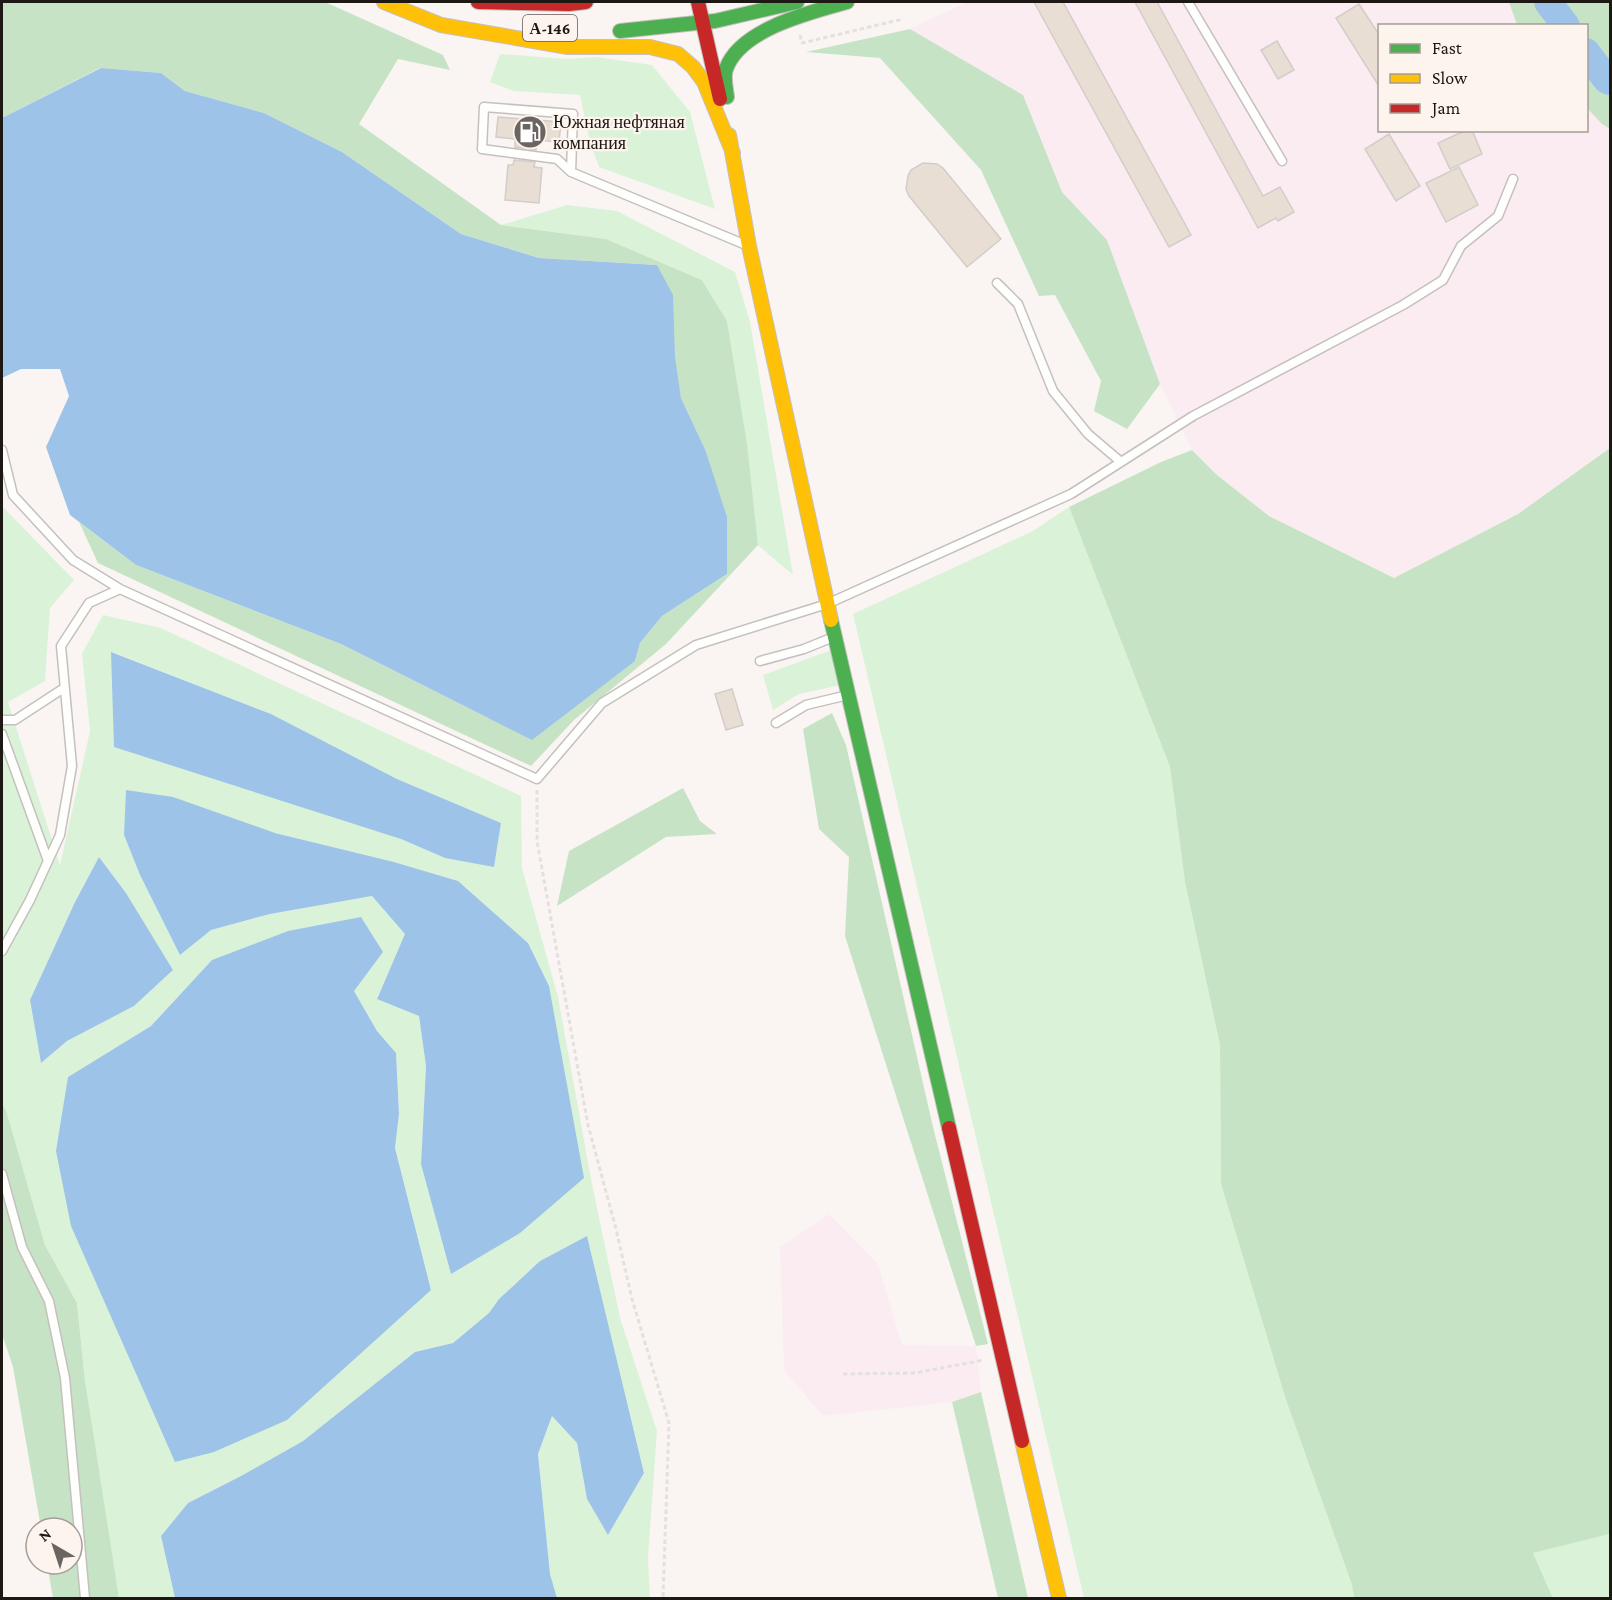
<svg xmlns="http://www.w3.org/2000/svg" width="1612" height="1600" font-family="'Crimson Pro',serif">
	<rect width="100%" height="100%" fill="#faf5f2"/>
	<path fill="#fbecf2" d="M 967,2 L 1509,2 L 1517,25 L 1380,26 L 1380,130 L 1586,130 L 1587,106 L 1602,124 L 1610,129 L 1610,451 L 1518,514 L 1394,578 L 1269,516 L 1217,475 L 1192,450 L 1160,384 L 1107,240 L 1062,192 L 1023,95 L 910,29 Z
		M 829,1214 L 878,1264 L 902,1345 L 976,1346 L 981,1392 L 952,1402 L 823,1416 L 784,1370 L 780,1247 Z"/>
	<path fill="#daf3d8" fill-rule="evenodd" d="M 500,54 L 567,59 L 596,57 L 652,65 L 690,112 L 715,209 L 599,167 L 590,142 L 580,95 L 514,91 L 490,82 Z
		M 567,205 L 617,211 L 735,272 L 750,322 L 793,575 L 758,545 L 727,321 L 702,280 L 606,239 L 501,225 Z
		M 2,506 L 74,580 L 50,608 L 45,681 L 8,702 L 60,865 L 90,731 L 82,654 L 103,615 L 161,628 L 521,796 L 522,868 L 558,997 L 592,1184 L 620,1318 L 657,1431 L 648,1558 L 650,1598 L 557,1598 L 550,1574 L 538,1454 L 552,1416 L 577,1443 L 587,1499 L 608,1535 L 644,1473 L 587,1236 L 540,1261 L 499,1299 L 489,1313 L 453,1343 L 415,1352 L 303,1441 L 241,1476 L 188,1503 L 161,1536 L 175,1598 L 119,1598 L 89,1421 L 77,1303 L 45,1245 L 6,1110 L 2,1104 ZM 112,652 L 271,714 L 397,779 L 501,823 L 494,866 L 445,858 L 401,839 ZM 275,833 L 394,862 L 458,881 L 528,943 L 421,1164 L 426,1066 L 419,1016 L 377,998 L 406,934 L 372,896 L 270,914 L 210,930 L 180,954 L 140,875 L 124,835 ZM 99,857 L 126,893 L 173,970 L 134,1006 L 67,1041 L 41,1063 L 30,1000 L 75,902 ZM 212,960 L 354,991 L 377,1031 L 396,1053 L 399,1114 L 395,1148 L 431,1290 L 68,1077 L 151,1026 Z
		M 1069,507 L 1170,767 L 1185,882 L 1220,1045 L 1221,1184 L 1286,1400 L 1352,1585 L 1354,1598 L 1084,1598 L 853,614 L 1033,531 Z
		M 837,648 L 846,684 L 799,694 L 773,710 L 763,675 Z
		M 1610,1534 L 1610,1598 L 1553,1598 L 1533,1553 Z"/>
	<path fill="#c6e4c5" d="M 2,2 L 325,2 L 443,55 L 450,70 L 398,59 L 359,124 L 501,225 L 606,239 L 702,280 L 727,321 L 747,444 L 758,545 L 666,644 L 574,720 L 531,766 L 98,563 L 79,522 L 136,565 L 341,644 L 488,718 L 635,661 L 640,643 L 662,616 L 727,574 L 705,449 L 681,398 L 657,265 L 539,258 L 461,234 L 342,152 L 264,113 L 185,91 L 161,73 L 100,68 L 2,118 Z
		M 1509,2 L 1610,2 L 1610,129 L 1602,124 L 1587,108 L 1586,26 L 1517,25 Z
		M 910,29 L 1023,95 L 1062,192 L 1107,240 L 1160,384 L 1127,429 L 1094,411 L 1101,381 L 1055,295 L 1039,296 L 981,170 L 880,58 L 806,52 Z
		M 1610,448 L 1610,1534 L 1533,1553 L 1553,1598 L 1354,1598 L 1352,1585 L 1286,1400 L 1221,1184 L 1220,1045 L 1185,882 L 1170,767 L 1069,507 L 1161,462 L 1192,450 L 1217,475 L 1269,516 L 1394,578 L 1518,514 Z
		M 832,713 L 846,745 L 933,1127 L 988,1344 L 976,1346 L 845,936 L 849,857 L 819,829 L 803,729 Z
		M 683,788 L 700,821 L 717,834 L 666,837 L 557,906 L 569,851 Z
		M 2,1104 L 6,1110 L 45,1245 L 77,1303 L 85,1381 L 119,1598 L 53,1598 L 47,1564 L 72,1564 L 72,1528 L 41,1528 L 13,1367 L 2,1334 Z
		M 981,1392 L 1028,1598 L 998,1598 L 952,1402 Z"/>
	<path fill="#9dc4e8" d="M 101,68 L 161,73 L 185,91 L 264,113 L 342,152 L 461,234 L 539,258 L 657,265 L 673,295 L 675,357 L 681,398 L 705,449 L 727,517 L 727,574 L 662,616 L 640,643 L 635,661 L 532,740 L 341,644 L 136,565 L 70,515 L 46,447 L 69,396 L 60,369 L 21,369 L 2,378 L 2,118 Z
		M 111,652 L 271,714 L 397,779 L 501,823 L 494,867 L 445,858 L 401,839 L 114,747 Z
		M 126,790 L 173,797 L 275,833 L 394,862 L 458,881 L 528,943 L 549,986 L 584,1178 L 520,1233 L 451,1274 L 421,1164 L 426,1066 L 419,1016 L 377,999 L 405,934 L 372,896 L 270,914 L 211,930 L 180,955 L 140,875 L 124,835 Z
		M 99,857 L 126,893 L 173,970 L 134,1006 L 67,1041 L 41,1063 L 30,1000 L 75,902 Z
		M 361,917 L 383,952 L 354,991 L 377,1031 L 396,1053 L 399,1114 L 395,1148 L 431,1290 L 287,1420 L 214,1452 L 175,1462 L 71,1226 L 56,1151 L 68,1077 L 151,1026 L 212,960 L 288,931 Z
		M 587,1236 L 644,1473 L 608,1535 L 587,1499 L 577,1443 L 552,1416 L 538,1454 L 550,1574 L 557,1598 L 175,1598 L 161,1536 L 188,1503 L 241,1476 L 303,1441 L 415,1352 L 453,1343 L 489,1313 L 499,1299 L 540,1261 Z"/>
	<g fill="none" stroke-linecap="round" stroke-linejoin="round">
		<path stroke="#9dc4e8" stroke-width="28" d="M 1548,2 L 1566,26
			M 1586,52 L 1607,80 L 1610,81"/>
	</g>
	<path fill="#e8ded3" stroke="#d2cdca" stroke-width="1.5" d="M 1034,2 L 1063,2 L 1191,235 L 1169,247 Z
		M 1135,2 L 1157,2 L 1263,196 L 1280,187 L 1294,212 L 1278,221 L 1276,218 L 1258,228 Z
		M 1359,4 L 1380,36 L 1380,88 L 1336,18 Z
		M 1277,41 L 1294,70 L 1278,79 L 1261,50 Z
		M 498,117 L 561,122 L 559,142 L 537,140 L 536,150 L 515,147 L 515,139 L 496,137 Z
		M 1466,130 L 1472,130 L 1482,154 L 1450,169 L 1438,143 Z
		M 1389,134 L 1420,186 L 1396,201 L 1365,149 Z
		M 514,160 L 535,162 L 534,167 L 542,168 L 539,203 L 505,200 L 508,165 L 513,165 Z
		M 923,163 L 937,164 L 943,168 L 1001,239 L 967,267 L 909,196 L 906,189 L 908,176 L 911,170 Z
		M 1459,167 L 1478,205 L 1446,222 L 1426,183 Z
		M 732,689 L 743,725 L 726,730 L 715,694 Z"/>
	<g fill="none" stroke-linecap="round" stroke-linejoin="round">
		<g stroke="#c5c0bd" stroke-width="11">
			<path id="lane" d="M 1188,2 L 1282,161
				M 571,172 L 573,114 L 484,107 L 482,149 L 557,159 L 571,172 L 746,245
				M 997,283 L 1018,304 L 1053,391 L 1088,434 L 1121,462
				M 2,450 L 13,495 L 73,560 L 120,589
				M 760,661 L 804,649 L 831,638
				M 2,720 L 15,720 L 64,688
				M 776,723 L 806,705 L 848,695
				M 2,734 L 48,861
				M 2,951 L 30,900 L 60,835 L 72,766 L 61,646 L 89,603 L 120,589 L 537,779 L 602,703 L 696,645 L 827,604 L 1071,494 L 1193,416 L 1403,305 L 1443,280 L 1461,246 L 1498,216 L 1513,179
				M 2,1174 L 22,1247 L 49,1301 L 65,1378 L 85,1598"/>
		</g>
		<g stroke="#c5c0bd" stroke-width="16">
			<path id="fast" d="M 620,31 L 715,21 L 797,2
				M 727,97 C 726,88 723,77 726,69 C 740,29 811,12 847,2
				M 831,620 L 949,1128"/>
		</g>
		<g stroke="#c5c0bd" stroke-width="16">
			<path id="slow" d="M 384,2 L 441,25 L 568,47 L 650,47 L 678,54 L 693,67 L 704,82 L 733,153
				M 729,135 L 749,246 L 831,620
				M 1022,1441 L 1059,1598"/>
		</g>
		<g stroke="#c5c0bd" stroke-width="16">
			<path id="jam" d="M 478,2 L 569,4 L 586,2
				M 698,2 L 720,99
				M 949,1128 L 1022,1441"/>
		</g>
		<path stroke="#e3e1e0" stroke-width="3" stroke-dasharray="4.5 3" stroke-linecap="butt" d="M 800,35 L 802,43 L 903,19
			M 537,790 L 537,841 L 588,1125 L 616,1229 L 632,1299 L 669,1423 L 663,1598
			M 843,1374 L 915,1373 L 984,1360"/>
		<use href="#lane" stroke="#fefefd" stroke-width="8"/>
		<use href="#fast" stroke="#4caf50" stroke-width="14"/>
		<use href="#slow" stroke="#ffc107" stroke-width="14"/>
		<use href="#jam" stroke="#c62828" stroke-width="14"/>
	</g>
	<defs>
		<g id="fuel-disc" transform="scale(1.725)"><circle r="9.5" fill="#6b6562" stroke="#fef4ee"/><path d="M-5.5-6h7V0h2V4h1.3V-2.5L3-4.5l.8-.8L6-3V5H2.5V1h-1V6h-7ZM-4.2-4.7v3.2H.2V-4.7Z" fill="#fff"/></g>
	</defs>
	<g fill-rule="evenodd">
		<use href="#fuel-disc" x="530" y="132"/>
	</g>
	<g text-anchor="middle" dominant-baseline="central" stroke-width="4.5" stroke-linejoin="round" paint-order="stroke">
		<rect fill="#fef4ee" stroke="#615a55" stroke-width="1.5" x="523" y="15" width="54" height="26" rx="4.5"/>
		<g font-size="16" font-weight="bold" fill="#1e1814">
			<text x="550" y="28">А-146</text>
		</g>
		<g font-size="18" fill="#1e1814" stroke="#fef4ee" text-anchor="start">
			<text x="553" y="122">Южная нефтяная<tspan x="553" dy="21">компания</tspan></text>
		</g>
	</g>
	<rect width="1612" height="1600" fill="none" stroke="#1e1814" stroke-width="6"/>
	<rect x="1378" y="24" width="210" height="108" fill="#fef4ee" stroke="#a49c97" stroke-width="1.5"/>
	<rect x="1390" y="44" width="30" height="9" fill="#4caf50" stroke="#a49c97" stroke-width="1.5"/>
	<text x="1432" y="54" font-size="18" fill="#1e1814">Fast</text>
	<rect x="1390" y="74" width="30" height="9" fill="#ffc107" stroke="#a49c97" stroke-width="1.5"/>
	<text x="1432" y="84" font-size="18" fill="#1e1814">Slow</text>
	<rect x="1390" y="104" width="30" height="9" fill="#c62828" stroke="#a49c97" stroke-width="1.5"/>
	<text x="1432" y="114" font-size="18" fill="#1e1814">Jam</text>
	<g transform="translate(54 1546) rotate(321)"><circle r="28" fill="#fef4ee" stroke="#a49c97" stroke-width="1.5"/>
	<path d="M0-4.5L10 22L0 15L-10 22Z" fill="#6b6562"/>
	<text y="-9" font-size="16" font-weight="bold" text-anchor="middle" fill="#1e1814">N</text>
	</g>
</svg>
